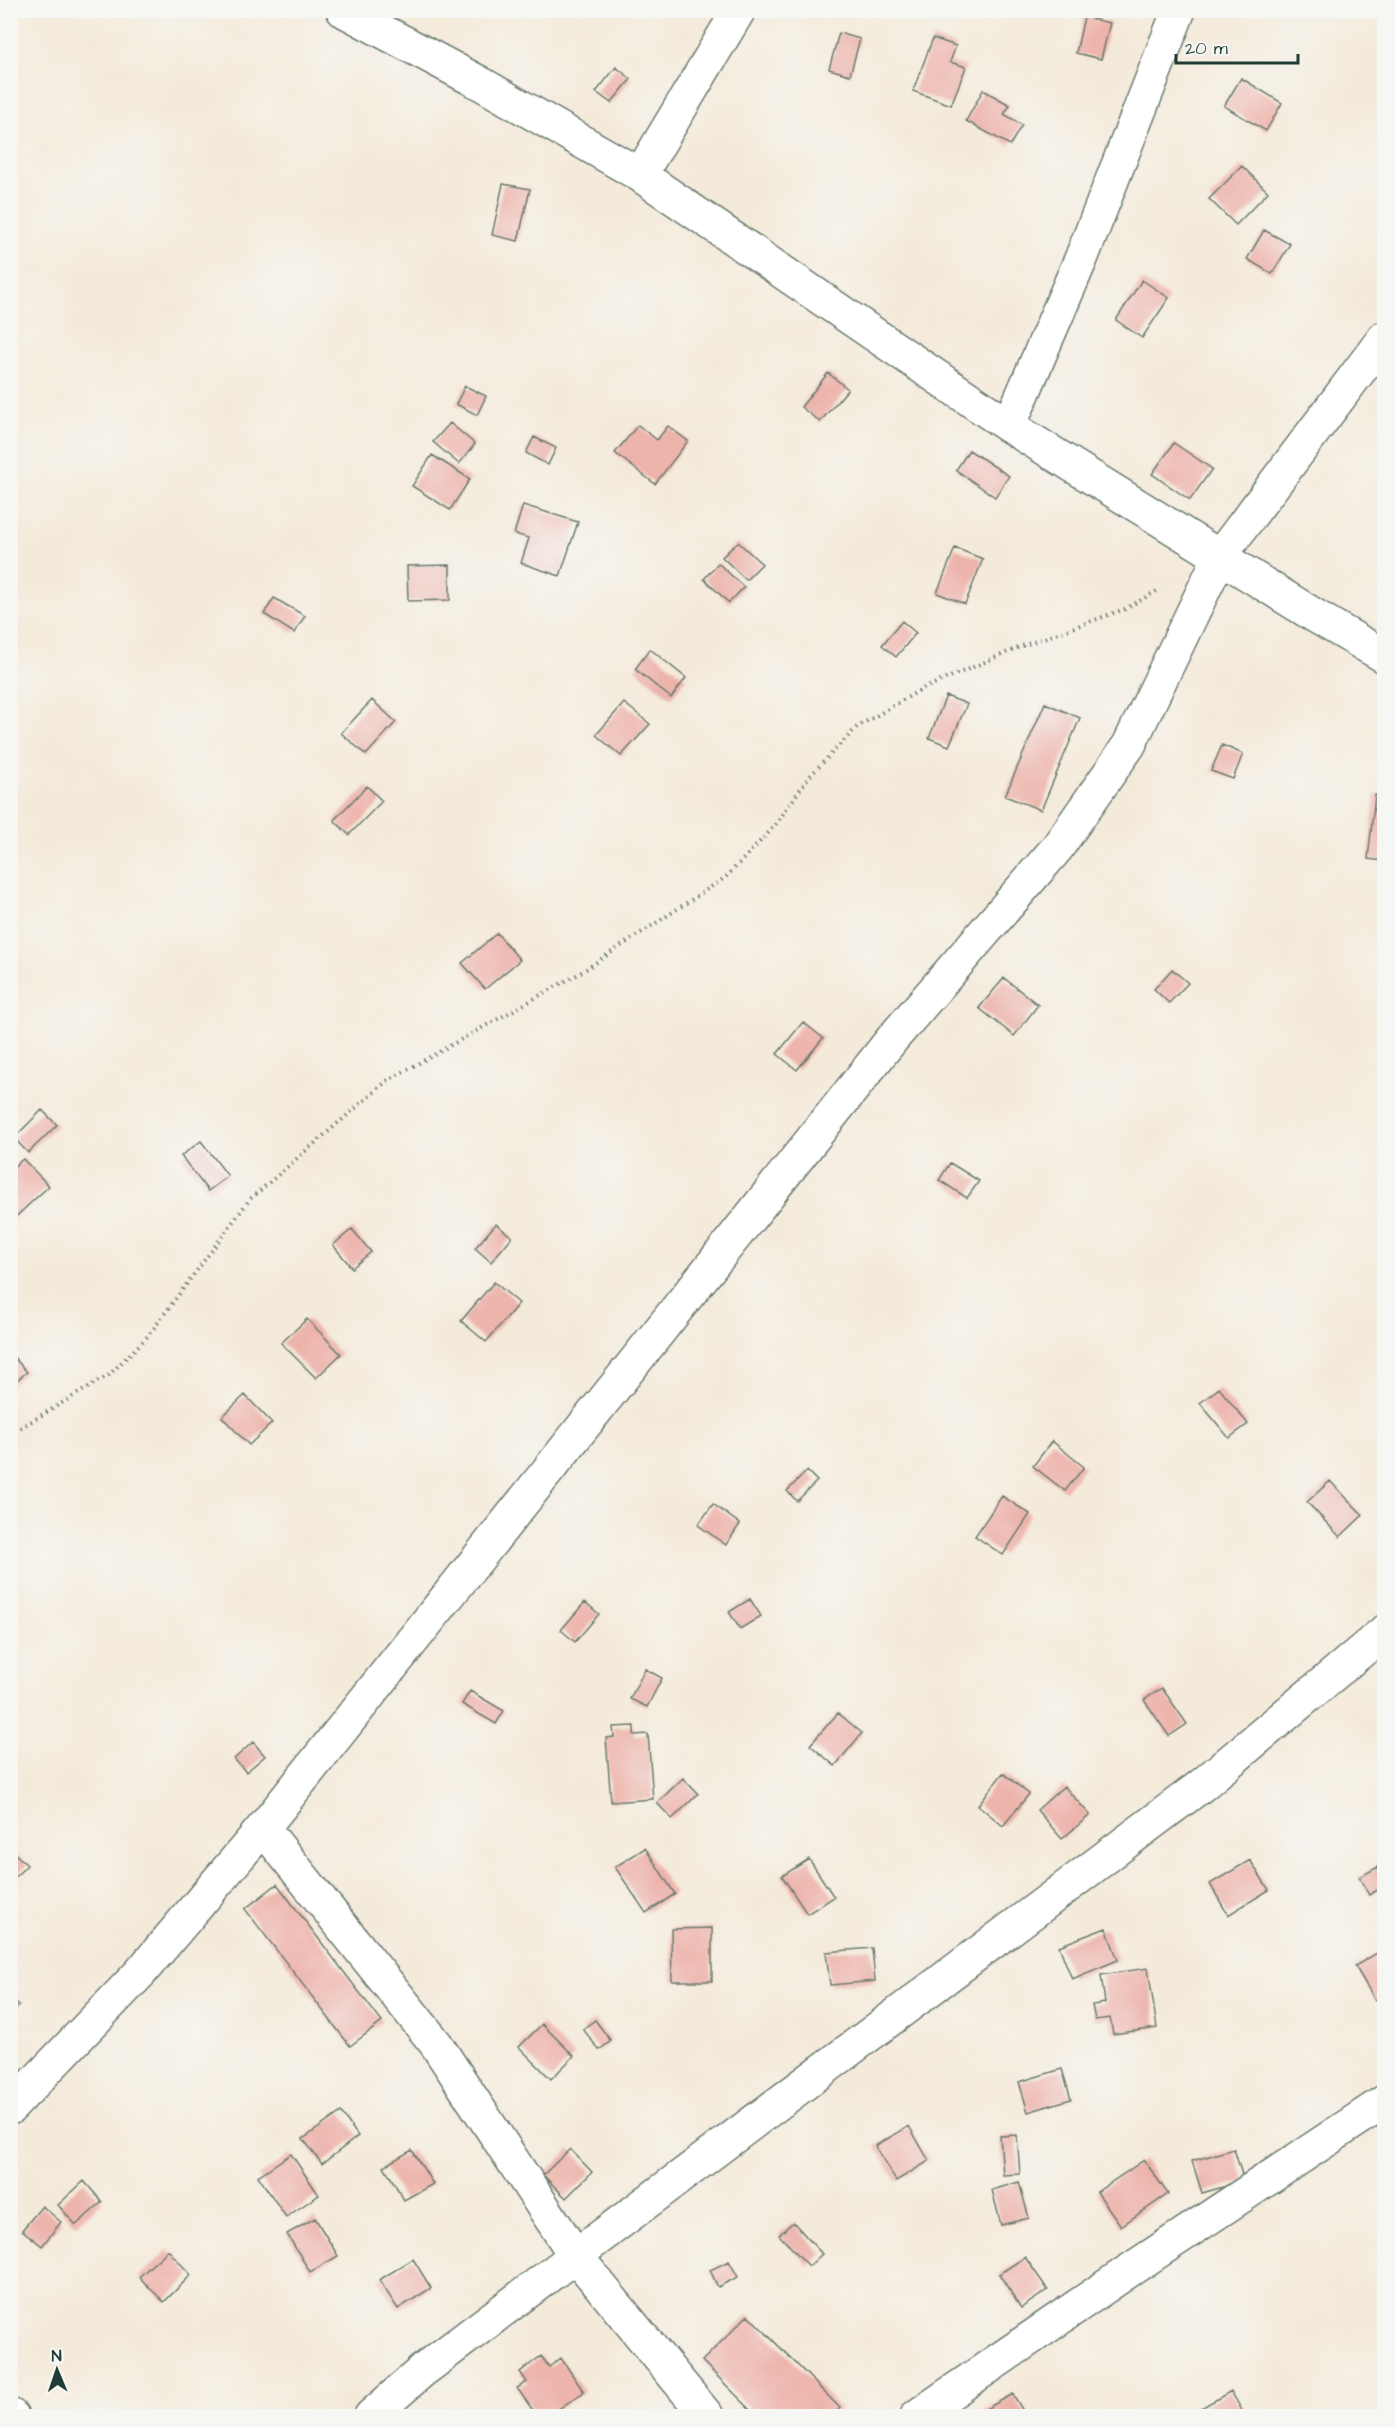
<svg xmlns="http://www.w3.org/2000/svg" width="1395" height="2427" font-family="'Architects Daughter',sans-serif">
	<rect width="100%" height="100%" fill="#f6f6f2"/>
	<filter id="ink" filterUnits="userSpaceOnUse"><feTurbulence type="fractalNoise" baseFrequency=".0167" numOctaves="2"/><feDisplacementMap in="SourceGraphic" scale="12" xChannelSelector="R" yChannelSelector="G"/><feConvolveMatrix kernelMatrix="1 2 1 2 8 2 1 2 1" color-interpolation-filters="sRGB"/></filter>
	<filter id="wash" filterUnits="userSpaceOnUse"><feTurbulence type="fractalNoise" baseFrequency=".008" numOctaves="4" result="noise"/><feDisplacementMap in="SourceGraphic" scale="24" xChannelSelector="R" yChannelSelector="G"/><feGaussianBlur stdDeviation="1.35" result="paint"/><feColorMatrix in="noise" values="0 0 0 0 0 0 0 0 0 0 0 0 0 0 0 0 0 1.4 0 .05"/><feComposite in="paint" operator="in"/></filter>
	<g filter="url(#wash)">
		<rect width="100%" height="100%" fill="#f4eada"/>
		<g id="blocks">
			<path fill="#edb4ac" d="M 1084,17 L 1110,23 L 1101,59 L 1076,53 Z
				M 839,33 L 860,39 L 850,75 L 829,69 Z
				M 933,38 L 956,46 L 950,62 L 966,67 L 951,105 L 913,91 Z
				M 616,67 L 631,79 L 611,103 L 596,92 Z
				M 1241,78 L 1282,103 L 1266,131 L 1224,106 Z
				M 983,90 L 1010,105 L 1004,114 L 1022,125 L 1010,145 L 966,121 Z
				M 1242,166 L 1268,192 L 1236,225 L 1209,199 Z
				M 503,184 L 530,189 L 518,241 L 492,235 Z
				M 1264,230 L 1290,244 L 1272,274 L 1247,259 Z
				M 1142,280 L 1169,298 L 1142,338 L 1116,320 Z
				M 828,373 L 848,389 L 820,422 L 801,407 Z
				M 465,386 L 486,396 L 477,415 L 456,404 Z
				M 450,423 L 475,444 L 459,464 L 433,442 Z
				M 638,425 L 657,440 L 668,426 L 688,441 L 655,484 L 615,453 Z
				M 534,437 L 556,448 L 548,465 L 526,453 Z
				M 1174,443 L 1212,469 L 1190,500 L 1152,474 Z
				M 969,450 L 1009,476 L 995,497 L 956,470 Z
				M 432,455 L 470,479 L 450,510 L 412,486 Z
				M 523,505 L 578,522 L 560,576 L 521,563 L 529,538 L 514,534 Z
				M 738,542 L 762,564 L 746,580 L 722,557 Z
				M 955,548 L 983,559 L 965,604 L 937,593 Z
				M 718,563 L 744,587 L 729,603 L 704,579 Z
				M 450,565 L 450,600 L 408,601 L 407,566 Z
				M 274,598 L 305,616 L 294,633 L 264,614 Z
				M 902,621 L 916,633 L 896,657 L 882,645 Z
				M 650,649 L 686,678 L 671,698 L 635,669 Z
				M 946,696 L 967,704 L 949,746 L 929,738 Z
				M 372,700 L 396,722 L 366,755 L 341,733 Z
				M 624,703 L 650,724 L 621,756 L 596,735 Z
				M 1045,703 L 1080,718 L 1041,810 L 1005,796 Z
				M 1222,745 L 1243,754 L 1233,779 L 1211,771 Z
				M 367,786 L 382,801 L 349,835 L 334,820 Z
				M 1375,795 L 1384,796 L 1384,861 L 1368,859 Z
				M 497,933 L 520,960 L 485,989 L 462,963 Z
				M 1172,969 L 1188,983 L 1169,1003 L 1154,989 Z
				M 1004,978 L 1038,1005 L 1014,1036 L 979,1008 Z
				M 803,1022 L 823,1038 L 797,1070 L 777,1054 Z
				M 42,1110 L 57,1125 L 28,1153 L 14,1138 Z
				M 201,1141 L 228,1176 L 208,1191 L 181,1156 Z
				M 23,1159 L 49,1186 L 10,1222 L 10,1170 Z
				M 950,1163 L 979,1181 L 967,1198 L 939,1180 Z
				M 496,1224 L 512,1237 L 491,1262 L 475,1248 Z
				M 352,1229 L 371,1252 L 352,1268 L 333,1245 Z
				M 494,1282 L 519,1303 L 486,1342 L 461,1321 Z
				M 307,1319 L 341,1354 L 316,1378 L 281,1343 Z
				M 10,1353 L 27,1372 L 10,1386 Z
				M 1219,1388 L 1248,1424 L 1229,1438 L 1200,1403 Z
				M 245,1395 L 272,1423 L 249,1445 L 222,1417 Z
				M 1052,1441 L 1084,1467 L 1065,1491 L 1033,1466 Z
				M 807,1471 L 817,1481 L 797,1501 L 787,1491 Z
				M 1330,1481 L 1363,1515 L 1340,1537 L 1307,1502 Z
				M 1002,1496 L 1030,1514 L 1003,1555 L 975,1536 Z
				M 713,1504 L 740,1524 L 726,1545 L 698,1525 Z
				M 750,1599 L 761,1616 L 740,1629 L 729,1612 Z
				M 585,1602 L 599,1614 L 575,1642 L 561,1630 Z
				M 645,1669 L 662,1678 L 647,1707 L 630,1699 Z
				M 1162,1688 L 1187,1724 L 1169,1736 L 1144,1700 Z
				M 470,1691 L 504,1711 L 496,1724 L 462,1704 Z
				M 838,1713 L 862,1733 L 835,1766 L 810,1745 Z
				M 634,1726 L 634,1735 L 648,1734 L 653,1799 L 611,1802 L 606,1738 L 614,1737 L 613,1727 Z
				M 253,1742 L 265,1756 L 246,1772 L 234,1759 Z
				M 1003,1773 L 1029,1794 L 1003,1826 L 978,1805 Z
				M 683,1778 L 698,1794 L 672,1819 L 657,1803 Z
				M 1064,1786 L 1090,1815 L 1062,1839 L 1037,1810 Z
				M 645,1848 L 675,1894 L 646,1913 L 615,1867 Z
				M 10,1849 L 27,1865 L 10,1882 Z
				M 809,1859 L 834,1897 L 807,1914 L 782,1876 Z
				M 1250,1860 L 1269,1890 L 1228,1915 L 1210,1884 Z
				M 1378,1867 L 1384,1879 L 1384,1886 L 1369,1895 L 1359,1877 Z
				M 277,1884 L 382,2022 L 350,2046 L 245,1909 Z
				M 712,1928 L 712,1981 L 672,1981 L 671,1929 Z
				M 1106,1928 L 1118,1960 L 1072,1979 L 1059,1946 Z
				M 872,1948 L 875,1981 L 830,1985 L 826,1952 Z
				M 1382,1950 L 1384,1955 L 1384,1995 L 1375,2000 L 1355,1966 Z
				M 1148,1968 L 1157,2028 L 1113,2034 L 1110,2018 L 1095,2020 L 1092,2005 L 1105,2003 L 1101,1975 Z
				M 10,1997 L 19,2006 L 10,2014 Z
				M 595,2020 L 611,2041 L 599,2050 L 583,2029 Z
				M 542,2024 L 574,2056 L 551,2079 L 519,2047 Z
				M 1062,2069 L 1071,2099 L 1028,2112 L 1019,2082 Z
				M 341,2112 L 358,2136 L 322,2164 L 303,2139 Z
				M 909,2126 L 929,2161 L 896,2181 L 875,2146 Z
				M 1017,2135 L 1020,2174 L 1003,2175 L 1000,2136 Z
				M 570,2149 L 592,2172 L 566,2198 L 543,2175 Z
				M 1234,2149 L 1244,2181 L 1202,2193 L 1192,2161 Z
				M 412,2150 L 433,2184 L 404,2200 L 384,2166 Z
				M 291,2154 L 319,2195 L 286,2217 L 258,2176 Z
				M 1144,2160 L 1168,2194 L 1121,2226 L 1097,2192 Z
				M 84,2181 L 102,2202 L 76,2225 L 58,2205 Z
				M 1019,2182 L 1029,2218 L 1001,2225 L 992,2190 Z
				M 42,2206 L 61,2222 L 42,2246 L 22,2230 Z
				M 315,2218 L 338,2256 L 310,2272 L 287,2234 Z
				M 793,2222 L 822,2254 L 809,2266 L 779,2235 Z
				M 168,2250 L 191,2275 L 164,2302 L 139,2277 Z
				M 1025,2257 L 1048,2290 L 1021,2308 L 999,2274 Z
				M 413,2259 L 431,2288 L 398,2309 L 379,2280 Z
				M 729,2261 L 738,2277 L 718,2287 L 710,2270 Z
				M 748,2315 L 840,2408 L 832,2416 L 757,2416 L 702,2361 Z
				M 541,2356 L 549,2367 L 561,2358 L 584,2392 L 548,2416 L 537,2416 L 517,2388 L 527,2382 L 520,2372 Z
				M 1231,2391 L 1244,2414 L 1240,2416 L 1197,2416 L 1194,2412 Z
				M 1013,2394 L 1026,2416 L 986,2416 L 982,2411 Z"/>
		</g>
	</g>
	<g filter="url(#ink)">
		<use href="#blocks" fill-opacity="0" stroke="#6a7a6e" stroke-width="1.5"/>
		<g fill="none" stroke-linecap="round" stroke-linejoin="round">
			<g stroke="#6a7a6e" stroke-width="36">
				<path id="street" d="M 343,10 L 480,83 L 640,175 L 1009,426 L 1317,617 L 1384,656
					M 640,175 L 739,10
					M 1009,426 L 1081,259 L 1179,10
					M 263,1828 L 436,2044 L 575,2255 L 707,2416
					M 10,2108 L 140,1973 L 263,1828 L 893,1038 L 1057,848 L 1129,745 L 1220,556 L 1384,338
					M 10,2415 L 12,2416
					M 371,2416 L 422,2371 L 1202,1785 L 1384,1632
					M 917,2416 L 1127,2272 L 1384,2102"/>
			</g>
			<path stroke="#6a7a6e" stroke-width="4" stroke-dasharray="1.5 4.5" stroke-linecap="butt" d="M 10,1434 L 109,1375 L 148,1336 L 250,1199 L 387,1081 L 580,973 L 726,877 L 774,827 L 808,778 L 857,727 L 922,689 L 1022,646 L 1125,609 L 1160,589"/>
			<use href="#street" stroke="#fff" stroke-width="33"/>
		</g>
	</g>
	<rect width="1395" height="2427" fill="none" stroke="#f6f6f2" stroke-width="36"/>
	<g transform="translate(57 2370) rotate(358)" stroke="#f6f6f2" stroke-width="4.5" paint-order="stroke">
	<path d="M0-4.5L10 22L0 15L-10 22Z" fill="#1f3d34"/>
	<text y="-9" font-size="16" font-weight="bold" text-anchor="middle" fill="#1f3d34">N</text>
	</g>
	<path d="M1176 54v9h122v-9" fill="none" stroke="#1f3d34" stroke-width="3"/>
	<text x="1185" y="54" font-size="18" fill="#1f3d34" stroke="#f6f6f2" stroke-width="4.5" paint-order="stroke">20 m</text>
</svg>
